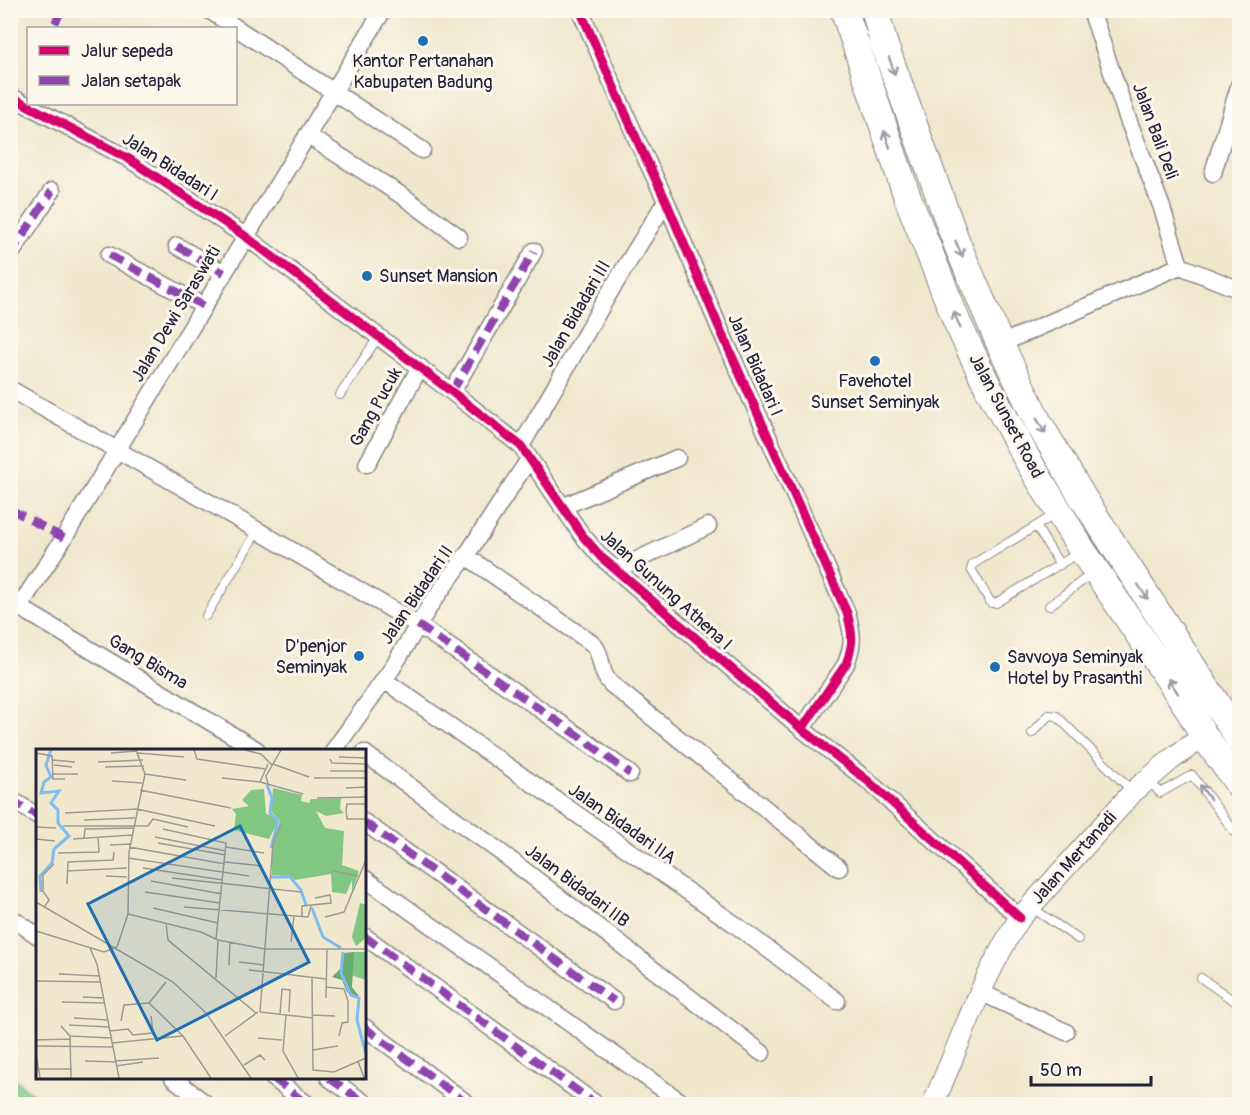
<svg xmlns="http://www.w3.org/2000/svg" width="1250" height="1115" font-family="Pangolin,sans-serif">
	<rect width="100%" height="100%" fill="#fbf7ec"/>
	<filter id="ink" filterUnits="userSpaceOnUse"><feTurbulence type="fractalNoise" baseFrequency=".0167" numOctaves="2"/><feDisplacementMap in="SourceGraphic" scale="12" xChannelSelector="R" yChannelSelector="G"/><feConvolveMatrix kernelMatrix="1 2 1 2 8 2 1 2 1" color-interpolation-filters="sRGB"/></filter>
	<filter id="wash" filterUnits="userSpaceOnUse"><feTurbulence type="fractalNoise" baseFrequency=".008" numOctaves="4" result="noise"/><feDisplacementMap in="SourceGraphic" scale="24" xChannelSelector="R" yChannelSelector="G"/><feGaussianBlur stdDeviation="1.35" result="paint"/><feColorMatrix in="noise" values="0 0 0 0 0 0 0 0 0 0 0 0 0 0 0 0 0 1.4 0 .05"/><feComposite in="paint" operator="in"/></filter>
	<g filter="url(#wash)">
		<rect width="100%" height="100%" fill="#f0e8cd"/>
		<path fill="#81c782" stroke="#52745e" stroke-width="1.5" d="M 10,1075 L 44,1104 L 11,1104 Z"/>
	</g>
	<g filter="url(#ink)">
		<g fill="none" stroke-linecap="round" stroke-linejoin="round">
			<g stroke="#898584" stroke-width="10">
				<path id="service" d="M 340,395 L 378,337
					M 1056,514 L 973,564 L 971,569 L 991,603 L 996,603 L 1080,552
					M 1036,526 L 1060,565
					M 1049,606 L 1094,572
					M 206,616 L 258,530
					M 1032,733 L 1049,715 L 1057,716 L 1133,792
					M 1148,779 L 1160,793 L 1192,775 L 1240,839
					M 1031,907 L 1078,939
					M 1201,978 L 1240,1005"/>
			</g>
			<g stroke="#898584" stroke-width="19">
				<path id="minor" d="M 209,10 L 422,150
					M 580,10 L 638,142 L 666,201 L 719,327 L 847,613 C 853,634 854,643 846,664 L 802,729
					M 1091,10 L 1127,117 L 1161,205 L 1180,266
					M 10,96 L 129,159 L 245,236 L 452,392 L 521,446 L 582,535 L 601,557 L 802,729 L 868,781 L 1020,918
					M 307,135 L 404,197 L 459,237
					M 1213,173 L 1240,83
					M 177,246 L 224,273
					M 10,255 L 52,191
					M 109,255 L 204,306
					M 1000,344 L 1180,266 L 1240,290
					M 10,389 L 245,523 L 418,625 L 576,734 L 630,774
					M 452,392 L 534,251
					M 521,446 L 608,295 L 666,201
					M 367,464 L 420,367
					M 562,507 L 677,458
					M 466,556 L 593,644 C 604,656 598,671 611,684 L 839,868
					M 616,570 L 708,526
					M 11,602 L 257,750
					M 10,616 L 19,607 L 64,538 L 383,10
					M 384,680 L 733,923 L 837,1001
					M 334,750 L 391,670 L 431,604 L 466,556 L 529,459
					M 364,753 L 499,851 L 762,1053
					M 10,799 L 38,816
					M 364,822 L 614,1001
					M 364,878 L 684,1104
					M 10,917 L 38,936
					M 364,936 L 596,1104
					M 980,992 L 1066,1032
					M 364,1027 L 468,1104
					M 173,1078 L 206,1104
					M 273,1078 L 307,1104
					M 329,1078 L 366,1104"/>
			</g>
			<g stroke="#898584" stroke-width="23">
				<path id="tertiary" d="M 933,1104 C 961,1041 982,976 1020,918 L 1133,792 L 1173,758 L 1204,736"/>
			</g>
			<g stroke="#898584" stroke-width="29">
				<path id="trunk" d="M 844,10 L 907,196 L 957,322 L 989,389 L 1027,459 L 1082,550 L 1187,706 L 1204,736 L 1240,786
					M 875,10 L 883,41 L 957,244 L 1000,344 L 1038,422 L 1083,498 L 1240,740"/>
			</g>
			<use href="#service" stroke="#fff" stroke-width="8"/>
			<use href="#minor" stroke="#fff" stroke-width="16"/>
			<use href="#tertiary" stroke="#fff" stroke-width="21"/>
			<use href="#trunk" stroke="#fff" stroke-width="27"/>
			<path stroke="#8e44ad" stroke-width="8" stroke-dasharray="15 8" stroke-linecap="butt" d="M 55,23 L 62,10
				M 177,246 L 224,273
				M 10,255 L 52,191
				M 109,255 L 204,306
				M 452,392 L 534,251
				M 10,509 L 64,538
				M 418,625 L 576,734 L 630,774
				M 10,799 L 38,816
				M 364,822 L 614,1001
				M 364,936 L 596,1104
				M 364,1027 L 468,1104
				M 273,1078 L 307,1104
				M 329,1078 L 366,1104"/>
			<g stroke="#fbf7ec" stroke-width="13">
				<path id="cycleway" d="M 580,10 L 638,142 L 666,201 L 719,327 L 847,613 C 853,634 854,643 846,664 L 802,729
					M 10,96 L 129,159 L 245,236 L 452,392 L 521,446 L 582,535 L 601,557 L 802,729 L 868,781 L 1020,918"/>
			</g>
			<use href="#cycleway" stroke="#d6006c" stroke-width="9"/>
		</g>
		<defs><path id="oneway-shaft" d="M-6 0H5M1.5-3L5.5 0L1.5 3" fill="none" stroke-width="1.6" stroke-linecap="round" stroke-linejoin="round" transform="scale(1.5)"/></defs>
		<g stroke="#9c9ca7">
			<use href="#oneway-shaft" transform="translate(892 66) rotate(71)"/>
			<use href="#oneway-shaft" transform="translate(887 139) rotate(-109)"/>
			<use href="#oneway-shaft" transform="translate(959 249) rotate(67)"/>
			<use href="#oneway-shaft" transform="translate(957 320) rotate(-113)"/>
			<use href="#oneway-shaft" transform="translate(1041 426) rotate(61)"/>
			<use href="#oneway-shaft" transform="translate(1143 592) rotate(57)"/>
			<use href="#oneway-shaft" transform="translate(1173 686) rotate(-124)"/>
			<use href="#oneway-shaft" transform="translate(1205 792) rotate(-126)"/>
		</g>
	</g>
	<g fill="#1f6fb2" stroke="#fbf7ec" stroke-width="2">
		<circle cx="423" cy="41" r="6"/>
		<circle cx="367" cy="276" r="6"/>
		<circle cx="875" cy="361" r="6"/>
		<circle cx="359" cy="656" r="6"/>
		<circle cx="995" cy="667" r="6"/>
	</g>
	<g text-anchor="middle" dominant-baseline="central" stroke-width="6" stroke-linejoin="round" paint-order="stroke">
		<g font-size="18" fill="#22223b" stroke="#fbf7ec">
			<text x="423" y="61">Kantor Pertanahan<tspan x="423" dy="21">Kabupaten Badung</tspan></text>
			<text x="379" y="276" text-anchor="start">Sunset Mansion</text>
			<text x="875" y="381">Favehotel<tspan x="875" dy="21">Sunset Seminyak</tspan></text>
			<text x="347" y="646" text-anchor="end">D'penjor<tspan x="347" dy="21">Seminyak</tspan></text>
			<text x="1007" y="657" text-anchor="start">Savvoya Seminyak<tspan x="1007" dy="21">Hotel by Prasanthi</tspan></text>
		</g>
		<g font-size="18" fill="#22223b" stroke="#fbf7ec">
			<text transform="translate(1155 131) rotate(70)">Jalan Bali Deli</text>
			<text transform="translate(170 167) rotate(33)">Jalan Bidadari I</text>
			<text transform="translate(176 314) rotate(-59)">Jalan Dewi Saraswati</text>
			<text transform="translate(576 314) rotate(-60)">Jalan Bidadari III</text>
			<text transform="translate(755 365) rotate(66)">Jalan Bidadari I</text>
			<text transform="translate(376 407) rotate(-61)">Gang Pucuk</text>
			<text transform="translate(1006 416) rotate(62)">Jalan Sunset Road</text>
			<text transform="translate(666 590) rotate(42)">Jalan Gunung Athena I</text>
			<text transform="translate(417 595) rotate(-56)">Jalan Bidadari II</text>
			<text transform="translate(148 662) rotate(31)">Gang Bisma</text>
			<text transform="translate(622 824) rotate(35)">Jalan Bidadari IIA</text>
			<text transform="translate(1074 858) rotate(-48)">Jalan Mertanadi</text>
			<text transform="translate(577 886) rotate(37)">Jalan Bidadari IIB</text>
		</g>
	</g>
	<g transform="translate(36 749)">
		<rect width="330" height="330" fill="#f0e8cd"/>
		<path d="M 237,39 L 266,46 L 265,52 L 273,54 L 275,50 L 305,49 L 304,60 L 308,64 L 290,67 L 280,62 L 289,79 L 308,82 L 306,116 L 323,122 L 316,143 L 316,131 L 310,145 L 296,143 L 295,125 L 259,131 L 254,127 L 236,126 L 236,99 L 244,72 L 235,62 ZM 228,40 L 230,65 L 239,68 L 241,75 L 233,90 L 198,81 L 200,65 L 196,60 L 213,57 L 206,51 L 215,41 ZM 324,154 L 330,156 L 330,189 L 320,197 L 316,188 ZM 318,203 L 330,203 L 330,231 L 315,226 Z" fill="#81c782"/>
		<path d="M 318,203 L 316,238 L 323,247 L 319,247 L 311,243 L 306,231 L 296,228 L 307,217 L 306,204 Z" fill="#68ac70"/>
		<path fill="none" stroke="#7fbcf2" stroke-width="3" d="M 231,36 L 236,49 L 234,64 L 242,72 L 235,99M 235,128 L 254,128 L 265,141 L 270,156M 5,143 L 4,127 L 16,114 L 18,100 L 33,87 L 22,74 L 22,61 L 15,54 L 23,42 L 5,44 L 8,33 L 15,28 L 10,16 L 15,1M 276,159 L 287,188 L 305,199M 307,203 L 305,224 L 315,246 L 323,249 L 321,271 L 330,305"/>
		<path fill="none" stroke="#9e9993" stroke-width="1.5" d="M 158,1 L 161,10 L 229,20M 209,1 L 225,5 L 236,16M 0,4 L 16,7 L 17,30 L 29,30M 75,4 L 101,2M 102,4 L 148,8M 303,8 L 330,9M 294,10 L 296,14 L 330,15M 17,11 L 39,13M 62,13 L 107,11M 237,15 L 273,28M 18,16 L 36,18M 69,18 L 108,17M 294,22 L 330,22M 17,25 L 42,25M 109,25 L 150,31M 186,29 L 224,33 L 267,45M 278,29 L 330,29M 76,32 L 106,34M 224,33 L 232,15M 232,35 L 230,27 L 245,1M 310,39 L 330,38M 104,41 L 195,59M 281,49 L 330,48M 330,55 L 311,55 L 310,61 L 311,70 L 330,70M 29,64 L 101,60 L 179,77M 48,71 L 99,69M 27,77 L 112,77 L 117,70 L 152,78M 0,78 L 20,79M 127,80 L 190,94 L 180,190M 119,88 L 190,102M 48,89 L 49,80 L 97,79M 0,90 L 19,92M 37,90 L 96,86M 122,94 L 190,106M 74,96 L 94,95M 93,98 L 189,115M 190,98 L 228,104M 22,104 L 63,103 L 62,88M 92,109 L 213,127M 189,113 L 226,117M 107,119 L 187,131M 31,122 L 91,119M 297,122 L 322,127M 70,127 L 91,128M 136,129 L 265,143M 115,132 L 186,145M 31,135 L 32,113 L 77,111 L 78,103M 109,143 L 184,154M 0,153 L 137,233 L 170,264 L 215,329M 9,157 L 13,151 L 7,142 L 7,126 L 18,115M 148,158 L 272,168 L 275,157M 117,159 L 182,174M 92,165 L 165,183 L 182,191 L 229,200 L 330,200M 266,168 L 266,157 L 295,154 L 294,146 L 279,149M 289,168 L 308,163 L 330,111M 130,174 L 132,191 L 220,264M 0,182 L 68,203 L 81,198M 255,193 L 258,167M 81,198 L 92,165 L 93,103 L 109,25 L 100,1M 54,199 L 61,215 L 83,329M 203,213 L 228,216M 193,216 L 194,193M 213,221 L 290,230M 23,225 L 64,227M 180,229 L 182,191M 276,229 L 277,321 L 298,323 L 330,309M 0,232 L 65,233M 290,238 L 308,240 L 312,252 L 312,273 L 306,274 L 303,287M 47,248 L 68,249M 290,249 L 291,201M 26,253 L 69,254M 113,254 L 147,287 L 175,329M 224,263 L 237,94 L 245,74M 224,263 L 277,269M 244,265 L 246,240 L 254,241 L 253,263M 250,266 L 247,302 L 262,329M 277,266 L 299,267M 38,269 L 72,271M 85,272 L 88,256 L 113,254 L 130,233M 33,276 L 73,278M 25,277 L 34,287 L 35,329M 74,282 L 92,280 L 97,286 L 117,284 L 115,267M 34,287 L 75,289M 189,287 L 222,263M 222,289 L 246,291M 0,291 L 34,290M 76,294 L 146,287M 0,297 L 77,298M 277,301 L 302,297M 0,304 L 4,329M 49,312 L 80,313M 79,312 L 123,309M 322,312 L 328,329M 208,316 L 224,306 L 229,311M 80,317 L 107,313M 0,320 L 36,320"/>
		<path fill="#1f6fb2" fill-opacity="0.15" stroke="#1f6fb2" stroke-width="3" d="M 204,77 L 273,213 L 121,291 L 52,155 Z"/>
		<rect width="330" height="330" fill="none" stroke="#22223b" stroke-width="3"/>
	</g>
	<rect width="1250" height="1115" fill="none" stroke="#fbf7ec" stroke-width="36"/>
	<rect x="27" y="27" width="210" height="78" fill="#fbf7ec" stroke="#a4a2a5" stroke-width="1.5"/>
	<rect x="39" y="46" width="30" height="9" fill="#d6006c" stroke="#a4a2a5" stroke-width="1.5"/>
	<text x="81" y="57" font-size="18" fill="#22223b">Jalur sepeda</text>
	<rect x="39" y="76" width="30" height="9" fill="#8e44ad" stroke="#a4a2a5" stroke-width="1.5"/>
	<text x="81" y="87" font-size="18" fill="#22223b">Jalan setapak</text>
	<path d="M1031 1076v9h120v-9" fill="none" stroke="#22223b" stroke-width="3"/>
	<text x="1040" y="1076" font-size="18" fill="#22223b" stroke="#fbf7ec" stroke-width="4.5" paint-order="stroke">50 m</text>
</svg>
